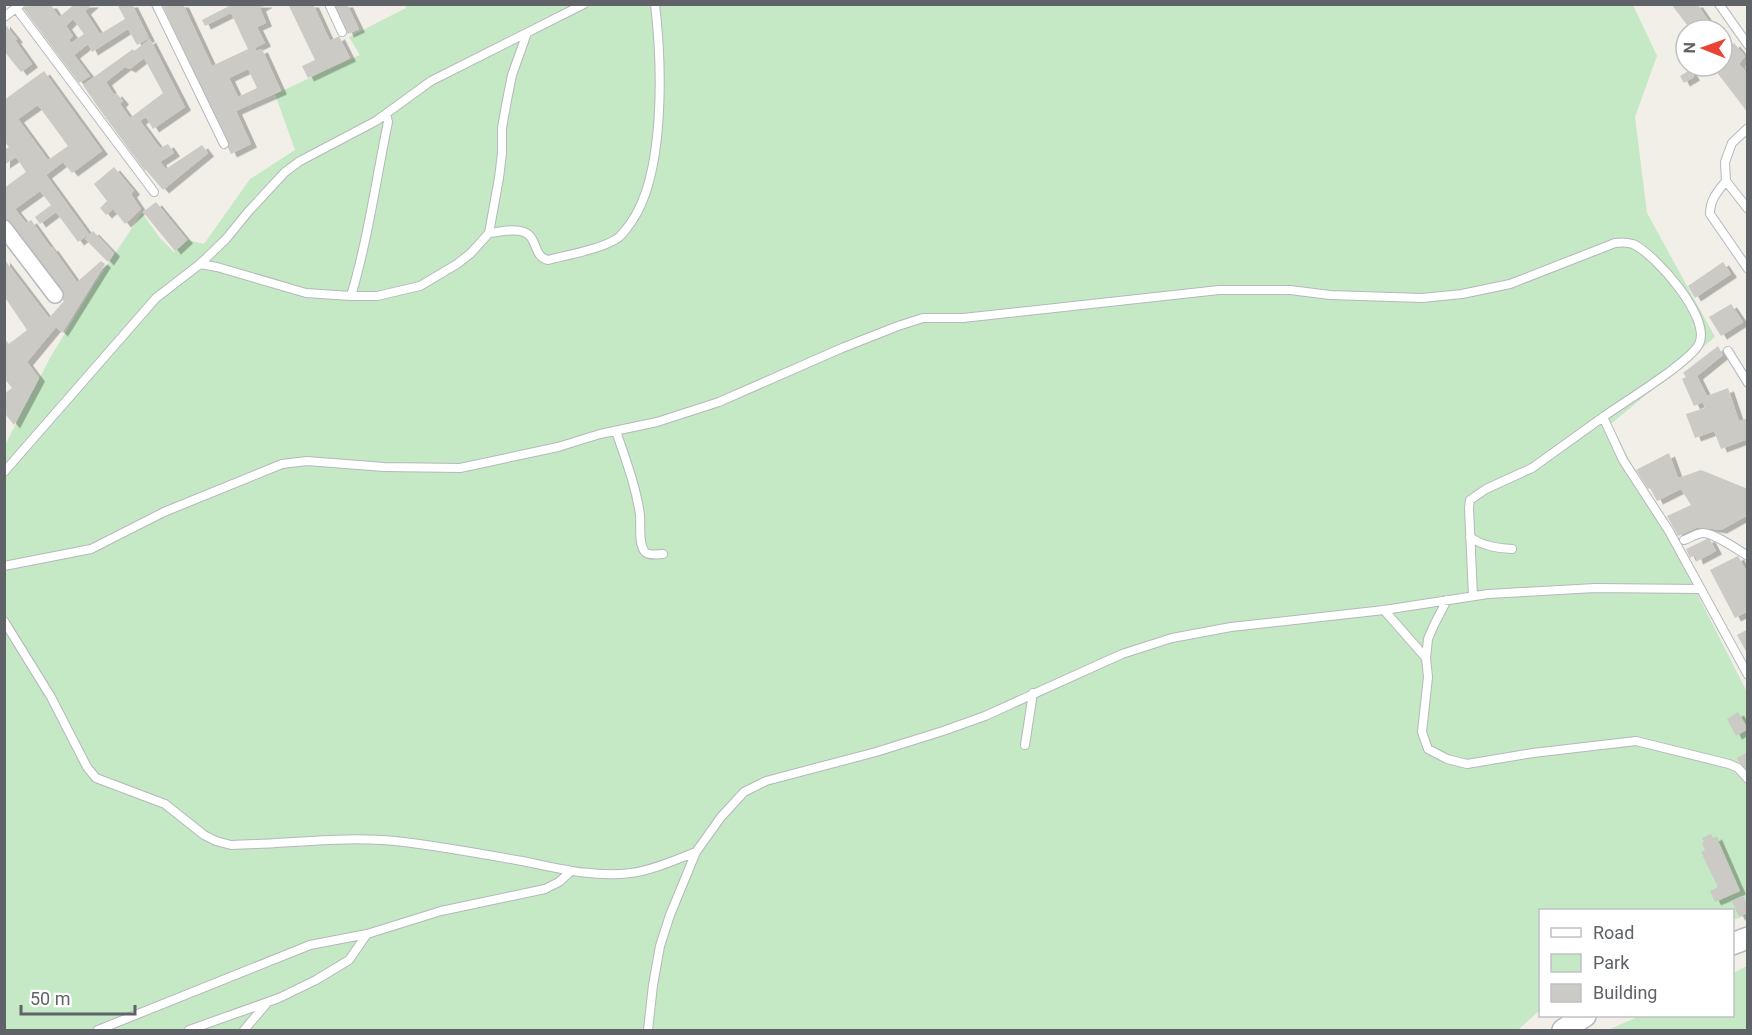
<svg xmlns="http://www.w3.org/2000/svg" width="1752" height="1035" font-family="Roboto,sans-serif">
	<defs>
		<filter id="shadow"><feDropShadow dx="6" dy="3.5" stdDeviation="0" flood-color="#0004"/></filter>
	</defs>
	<rect width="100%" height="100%" fill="#f1efe8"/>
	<path fill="#c5e8c5" d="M 405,4 L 1633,5 L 1657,56 L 1635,117 L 1647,213 L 1715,337 L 1611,424 L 1747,692 L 1747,915 L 1733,920 L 1732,910 L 1540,910 L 1540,1010 L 1518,1030 L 5,1030 L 5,445 L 50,358 L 94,285 L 142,213 L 160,238 L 174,252 L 188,240 L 204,244 L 250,179 L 295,150 L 275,94 L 360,55 L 349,37 L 406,8 Z
		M 1747,966 L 1747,1030 L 1608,1030 L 1640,1016 L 1732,1016 L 1733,973 Z"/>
	<path fill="#cccac5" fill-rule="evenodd" filter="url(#shadow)" d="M 75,4 L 93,4 L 85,11 L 100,34 L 125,19 L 117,4 L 132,4 L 149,38 L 137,45 L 128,29 L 92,52 L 88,44 L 74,55 L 90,76 L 79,83 L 23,8 L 29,5 L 51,5 L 59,17 ZM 73,19 L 84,34 L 71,43 L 69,40 L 73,36 L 66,26 Z
		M 162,4 L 183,4 L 212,66 L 248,49 L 231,13 L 205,26 L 202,20 L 233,4 L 267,4 L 260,8 L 266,23 L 257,27 L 265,43 L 255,48 L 256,51 L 262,49 L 281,91 L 236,111 L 251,144 L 231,154 ZM 248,69 L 257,88 L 238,97 L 229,78 Z
		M 288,4 L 313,4 L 330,41 L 339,36 L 350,58 L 308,78 L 302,66 L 315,60 Z
		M 334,4 L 347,4 L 359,29 L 348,34 Z
		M 1671,4 L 1697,4 L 1708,20 L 1696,30 L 1691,30 Z
		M 4,23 L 17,39 L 15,40 L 32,64 L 21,72 L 4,51 Z
		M 1722,37 L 1732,45 L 1734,43 L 1745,56 L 1739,64 L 1748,74 L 1748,113 L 1712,66 L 1722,66 Z
		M 150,39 L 185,107 L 153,129 L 146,117 L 140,121 L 160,148 L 168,144 L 174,153 L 160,162 L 166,169 L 202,145 L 208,153 L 163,190 L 146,170 L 145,171 L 98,107 L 83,85 L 133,49 L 134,51 ZM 144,58 L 163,93 L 130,118 L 120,104 L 123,101 L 116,93 L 114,95 L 106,82 L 125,67 L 130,69 Z
		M 1690,70 L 1694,77 L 1684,83 L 1680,76 Z
		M 44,71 L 102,151 L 72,173 L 63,162 L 46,175 L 89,234 L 78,242 L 56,212 L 40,224 L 35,217 L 51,205 L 40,191 L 15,209 L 26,223 L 31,220 L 51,248 L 52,247 L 77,282 L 101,261 L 105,264 L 62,333 L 56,327 L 27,362 L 39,378 L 14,425 L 6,415 L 4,417 L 4,394 L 12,388 L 4,378 L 4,338 L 9,344 L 27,330 L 4,296 L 4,259 L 49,318 L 64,301 L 4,218 L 4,188 L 26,172 L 16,157 L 4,165 L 4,150 L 9,147 L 4,141 L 4,100 ZM 38,105 L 68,146 L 48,160 L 18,119 Z
		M 114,167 L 134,191 L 131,194 L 141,209 L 125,224 L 113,209 L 106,215 L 100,208 L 107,201 L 94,184 Z
		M 156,202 L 187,240 L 175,251 L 143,212 Z
		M 93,231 L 114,253 L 108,262 L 85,239 Z
		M 1723,262 L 1731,274 L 1695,298 L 1688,286 Z
		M 1731,304 L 1743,322 L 1721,336 L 1709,317 Z
		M 1718,346 L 1723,355 L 1697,376 L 1707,396 L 1728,388 L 1739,421 L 1748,418 L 1748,439 L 1721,449 L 1714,431 L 1695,438 L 1686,414 L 1705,408 L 1703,402 L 1694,406 L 1682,379 L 1686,377 L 1683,373 Z
		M 1669,453 L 1678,478 L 1701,470 L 1748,489 L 1748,515 L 1721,530 L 1698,527 L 1678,536 L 1667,516 L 1691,505 L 1681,489 L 1657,501 L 1650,488 L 1648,489 L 1636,470 Z
		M 1709,538 L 1716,551 L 1697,561 L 1695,555 L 1690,558 L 1686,549 Z
		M 1738,556 L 1748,574 L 1748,611 L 1735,618 L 1710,570 Z
		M 1748,629 L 1748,655 L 1737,635 Z
		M 1738,712 L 1748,729 L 1736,736 L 1727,719 Z
		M 1748,752 L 1748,777 L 1737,758 Z
		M 1711,834 L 1713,838 L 1716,836 L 1740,891 L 1715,902 L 1710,891 L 1718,887 L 1701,852 L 1705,850 L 1702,843 L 1704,842 L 1702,838 Z
		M 1743,896 L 1746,902 L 1748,901 L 1748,913 L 1739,917 L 1732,901 Z"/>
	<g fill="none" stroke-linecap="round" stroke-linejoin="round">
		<g stroke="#b5b8bc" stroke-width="10">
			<path id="service" d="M 156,4 L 224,144
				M 329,4 L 342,32
				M 1719,4 L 1748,45
				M 16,8 L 154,192
				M 4,17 L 20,5
				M 527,33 L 512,75 L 507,100 L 502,128 L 502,153 L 499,178 L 489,233 C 499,232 514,228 524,232 C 538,237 533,257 548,260 C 567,255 602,249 618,238 C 623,234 626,229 630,224 C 666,175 662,64 655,4
				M 1748,128 L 1732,143 L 1725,162 L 1726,181 L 1748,209
				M 1726,181 C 1717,192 1710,200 1710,214 L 1748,269
				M 200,264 L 217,267 L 306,293 L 351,296 C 368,239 376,180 388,122 L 386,114
				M 351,296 L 377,296 L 420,286 L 457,264 L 471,253 L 489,233
				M 1728,351 L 1748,383
				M 616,431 C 625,458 636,486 640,515 C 641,525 638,544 645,552 C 649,556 658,554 663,554
				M 4,472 L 156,298 L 200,264 L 226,239 L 248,212 L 285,172 L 300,161 L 376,121 L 431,81 L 584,4
				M 1470,537 C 1483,546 1496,548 1512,549
				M 1684,540 C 1690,538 1697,533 1703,533 C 1714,533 1738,550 1748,556
				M 4,566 L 91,549 L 164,512 L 282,464 L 307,461 L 384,467 L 460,468 L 558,447 L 600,434 L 657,422 L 719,402 L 842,348 L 898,326 L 923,318 L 963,318 L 1219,290 L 1290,290 L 1330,295 L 1422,298 L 1462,294 L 1510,284 L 1615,243 C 1621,242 1626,242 1633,244 C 1655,254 1712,318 1699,344 C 1689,363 1624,402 1603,417 L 1623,460 L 1669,531 L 1748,675
				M 1473,596 L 1469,508 L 1470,500 L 1486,489 L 1532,468 L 1603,417
				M 1447,600 L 1434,625 L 1428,639 L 1426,658 L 1428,677 L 1422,732 L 1428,749 L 1447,759 L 1467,764 L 1533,753 L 1636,741 L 1729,764 L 1738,768 L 1748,779
				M 1384,610 L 1426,658
				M 4,621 L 51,697 L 87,767 L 96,778 L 165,804 L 204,835 L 216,841 L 231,845 C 289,844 347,835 404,842 C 444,847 483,854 522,861 C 557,868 595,878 631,873 C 653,870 675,860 696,852
				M 1025,745 L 1033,693
				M 98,1030 L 310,945 L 367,934
				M 189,1030 L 279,998 L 316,980 L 349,960 L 367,934 L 441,911 L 545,889 L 559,882 L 571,871
				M 244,1030 L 268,1002
				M 648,1030 L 653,985 L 660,946 L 670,915 L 696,852 L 721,817 L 744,792 L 766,781 L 876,752 L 943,731 L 985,716 L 1122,654 L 1172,638 L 1231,627 L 1384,610 L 1488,594 L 1595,588 L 1700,589"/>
		</g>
		<g stroke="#b5b8bc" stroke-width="18">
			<path id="minor" d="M 4,228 L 55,295"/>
		</g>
		<g stroke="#b6babf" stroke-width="24">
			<path id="secondary" d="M 1732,944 L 1748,938
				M 1563,1030 L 1585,1016"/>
		</g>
		<use href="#service" stroke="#fff" stroke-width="8"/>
		<use href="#minor" stroke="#fff" stroke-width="15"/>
		<use href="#secondary" stroke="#fff" stroke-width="21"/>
	</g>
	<rect width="1752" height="1035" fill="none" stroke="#5f6368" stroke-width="12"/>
	<rect x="1539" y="909" width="195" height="108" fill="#ffffff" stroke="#bfc1c3" stroke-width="1.5"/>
	<rect x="1551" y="928" width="30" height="9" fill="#ffffff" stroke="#bfc1c3" stroke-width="1.5"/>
	<text x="1593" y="939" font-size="18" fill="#5f6368">Road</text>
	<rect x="1551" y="954" width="30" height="18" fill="#c5e8c5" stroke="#bfc1c3" stroke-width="1.5"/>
	<text x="1593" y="969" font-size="18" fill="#5f6368">Park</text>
	<rect x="1551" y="984" width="30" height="18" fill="#cccac5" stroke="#bfc1c3" stroke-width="1.5"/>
	<text x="1593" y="999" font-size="18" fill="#5f6368">Building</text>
	<g transform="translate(1704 48) rotate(271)"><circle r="28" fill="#ffffff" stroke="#bfc1c3" stroke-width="1.5"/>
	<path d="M0-4.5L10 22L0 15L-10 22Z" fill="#ea4335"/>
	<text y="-9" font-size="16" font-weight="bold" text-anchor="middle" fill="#5f6368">N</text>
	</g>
	<path d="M21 1005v9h114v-9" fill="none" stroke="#5f6368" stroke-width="3"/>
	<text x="30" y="1005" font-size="18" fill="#5f6368" stroke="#ffffff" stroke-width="4.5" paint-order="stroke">50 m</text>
</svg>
